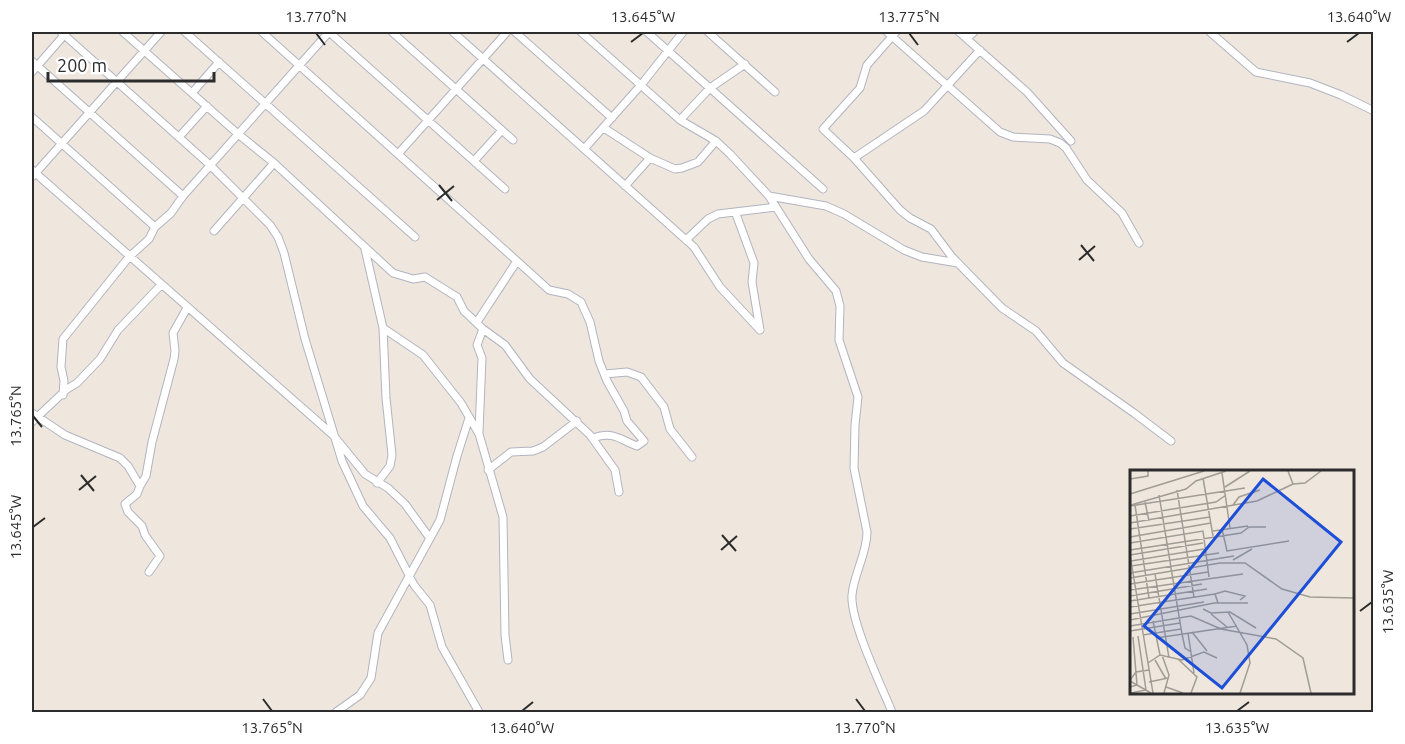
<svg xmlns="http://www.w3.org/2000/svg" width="1405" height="744" font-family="Ubuntu,sans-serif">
	<rect width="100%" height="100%" fill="#efe7dd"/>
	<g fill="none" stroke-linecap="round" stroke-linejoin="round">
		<g stroke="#b1b4c1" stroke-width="9">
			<path id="minor" d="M 61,32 L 210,165 L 270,225 L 278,237 L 284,253 L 305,339 L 342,461 L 363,506 L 390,538 L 414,585 L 430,605 L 442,647 L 479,712
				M 123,32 L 238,134 L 274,163 L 393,273 L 413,279 L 425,277 L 457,297 L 464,311 L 483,329 L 505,345 L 530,379 L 590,435 L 615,470 L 619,492
				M 185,32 L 415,237
				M 262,32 L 517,261
				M 329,32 L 505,189
				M 392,32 L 513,140
				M 453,32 L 694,247 L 720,287 L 760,330
				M 515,32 L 612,118
				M 581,32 L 680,120 L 716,141 L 730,154 L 769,196 L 809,259 L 836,291 L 840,306 L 839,340 L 858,397 L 855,425 L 854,468 L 867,532 C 867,554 854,573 852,595 C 850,621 881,685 892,712
				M 647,32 L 823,189
				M 708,32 L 775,92
				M 887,32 L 1000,132 L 1013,137 L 1050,139 L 1060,143 L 1066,148 L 1087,180 L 1122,213 L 1139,243
				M 896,32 L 867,65 L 860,88 L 823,129 L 854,158 L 900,210 L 910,218 L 931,229 L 952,257 L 1002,308 L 1036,331 L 1063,363 L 1134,413 L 1171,441
				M 959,32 L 1027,92 L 1071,141
				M 1210,32 L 1256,72 L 1310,83 L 1341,95 L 1374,111
				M 967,38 L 974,32
				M 32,61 L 183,196
				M 32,72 L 66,33
				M 192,93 L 219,62
				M 32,117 L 155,227
				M 680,120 L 710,88 L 745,64
				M 604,128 L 650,158 L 675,169 L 682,168 L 698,162 L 716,141
				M 179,137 L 207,106
				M 584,149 L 641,85 L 683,32
				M 398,154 L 507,32
				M 854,158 L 924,111 L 980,50
				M 474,161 L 502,130
				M 32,170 L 333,435 L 365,474 L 388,488 L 405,504 L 429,537
				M 32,177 L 161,32
				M 625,186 L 650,158
				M 769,196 L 826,206 L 844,214 L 904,250 L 922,257 L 958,263
				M 736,214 L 754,263 L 752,282 L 760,330
				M 214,231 L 274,163
				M 686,240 L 708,219 L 718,214 L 776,207
				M 365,249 L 383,328 L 423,355 L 461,403 L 479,434 L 503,517 L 505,635 L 508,660
				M 477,322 L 517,261 L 549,290 L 568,294 L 581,302 L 590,322 L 599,361 L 607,381 L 624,411 L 627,421 L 644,441 L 637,446 C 619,439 613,431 593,438
				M 605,374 L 627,372 L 641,377 L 664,407 L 670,429 L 692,457
				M 63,395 L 64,381 L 61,367 L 63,339 L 129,257 L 149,239 L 155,227 L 171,213 L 183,196 L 329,32
				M 32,413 L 65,435 L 120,458 L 128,466 L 140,486 L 137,494 L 125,504 L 128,512 L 142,526 L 145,535 L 160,556 L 149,572
				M 32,422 L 67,389 L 77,383 L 100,359 L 118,330 L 161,285
				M 479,432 L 482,358 L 477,345 L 483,329
				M 488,470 L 511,452 L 533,451 L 543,447 L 577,421
				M 377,483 L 390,466 L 392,455 L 386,398 L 383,328
				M 140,486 L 146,476 L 152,442 L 174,359 L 175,351 L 173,333 L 187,308
				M 336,712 L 360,695 L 371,678 L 378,633 L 440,520 L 457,456 L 469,418"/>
		</g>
		<use href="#minor" stroke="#fff" stroke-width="7"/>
	</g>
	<path fill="none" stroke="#2c2c2c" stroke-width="2" d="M 316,33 L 325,45M 909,33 L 918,45M 631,42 L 643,33M 1347,42 L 1359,33M 439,185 L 452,201M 437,200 L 454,186M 1081,245 L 1094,261M 1079,260 L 1095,246M 33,416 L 42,427M 81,475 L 94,491M 79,490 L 96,476M 33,527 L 45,518M 722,535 L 736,551M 721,550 L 737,536M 1360,611 L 1372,602M 263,699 L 272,711M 856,699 L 865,711M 522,711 L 533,702M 1237,711 L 1249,702"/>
	<g transform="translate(1130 470)">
		<rect width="224" height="224" fill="#efe7dd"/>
		<path fill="none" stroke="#a19c96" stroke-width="1.5" d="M 92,3 L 100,58M 73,8 L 83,66M 0,9 L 18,6 L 18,1M 163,14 L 175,13 L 191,1M 95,17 L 120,1M 47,20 L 64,127M 0,24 L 74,1M 29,25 L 52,164 L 55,178 L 61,182M 15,32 L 19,51M 1,35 L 56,19 L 66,11 L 96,1M 5,35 L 19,128M 103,35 L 109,27 L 130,20M 0,36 L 115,18M 0,46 L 86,32 L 96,25M 0,53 L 127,31 L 163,14 L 158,1M 0,59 L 80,47M 92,59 L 97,81 L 159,71M 83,61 L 118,56M 0,67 L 81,53M 0,73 L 73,61 L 79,107M 0,80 L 111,63 L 119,57 L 136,57M 0,85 L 23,223M 0,85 L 73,73M 103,90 L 122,79M 1,91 L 74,79M 1,96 L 89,83M 0,103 L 104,86M 25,104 L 39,188M 0,108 L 90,93 L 115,93 L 152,119 L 180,127 L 224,128M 0,114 L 78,102M 0,120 L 113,104M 0,126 L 72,114M 0,131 L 77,119M 88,133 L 85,124 L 95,121 L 115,126 L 110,130M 0,137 L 85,124M 73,139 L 81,143 L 100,142 L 126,158M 98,142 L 117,175 L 120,193 L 110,223M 0,144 L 74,132M 81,144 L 97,157M 0,150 L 84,133 L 118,133M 23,151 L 30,185M 0,156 L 61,146 L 91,159 L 146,169 L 173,188 L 181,223M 0,161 L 50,153M 62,162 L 77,181M 58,163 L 64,203M 13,165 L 51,159M 26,168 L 107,156M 32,185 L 39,205 L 34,223M 48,189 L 67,207 L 61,223M 25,190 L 36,209M 18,193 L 30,185 L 52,190 L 74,182 L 87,188M 0,210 L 6,202 L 19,200M 0,211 L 21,223M 19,212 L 38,208M 0,217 L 7,215 L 3,167M 36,217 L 53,223M 1,223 L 16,220 L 8,166"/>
		<path fill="#1d4ed8" fill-opacity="0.15" stroke="#1d4ed8" stroke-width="3" d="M 133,9 L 211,72 L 92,218 L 14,156 Z"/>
		<rect width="224" height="224" fill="none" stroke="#2c2c2c" stroke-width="3"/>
	</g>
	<rect width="1405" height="744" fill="none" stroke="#ffffff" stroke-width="66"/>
	<path d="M48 72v9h166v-9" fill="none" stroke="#2c2c2c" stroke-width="3"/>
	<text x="57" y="72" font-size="18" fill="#2c2c2c" stroke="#ffffff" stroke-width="4.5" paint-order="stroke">200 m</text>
	<rect x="33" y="33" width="1339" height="678" fill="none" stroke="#2c2c2c" stroke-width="2"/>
	<g font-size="15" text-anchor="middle" fill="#2c2c2c">
		<text x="316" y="22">13.770°N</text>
		<text x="643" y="22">13.645°W</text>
		<text x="909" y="22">13.775°N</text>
		<text x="1359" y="22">13.640°W</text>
		<text transform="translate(16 416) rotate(-90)" y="5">13.765°N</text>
		<text transform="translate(16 527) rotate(-90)" y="5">13.645°W</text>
		<text transform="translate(1388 602) rotate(-90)" y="5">13.635°W</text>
		<text x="272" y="733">13.765°N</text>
		<text x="522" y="733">13.640°W</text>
		<text x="865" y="733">13.770°N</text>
		<text x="1237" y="733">13.635°W</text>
	</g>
</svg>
